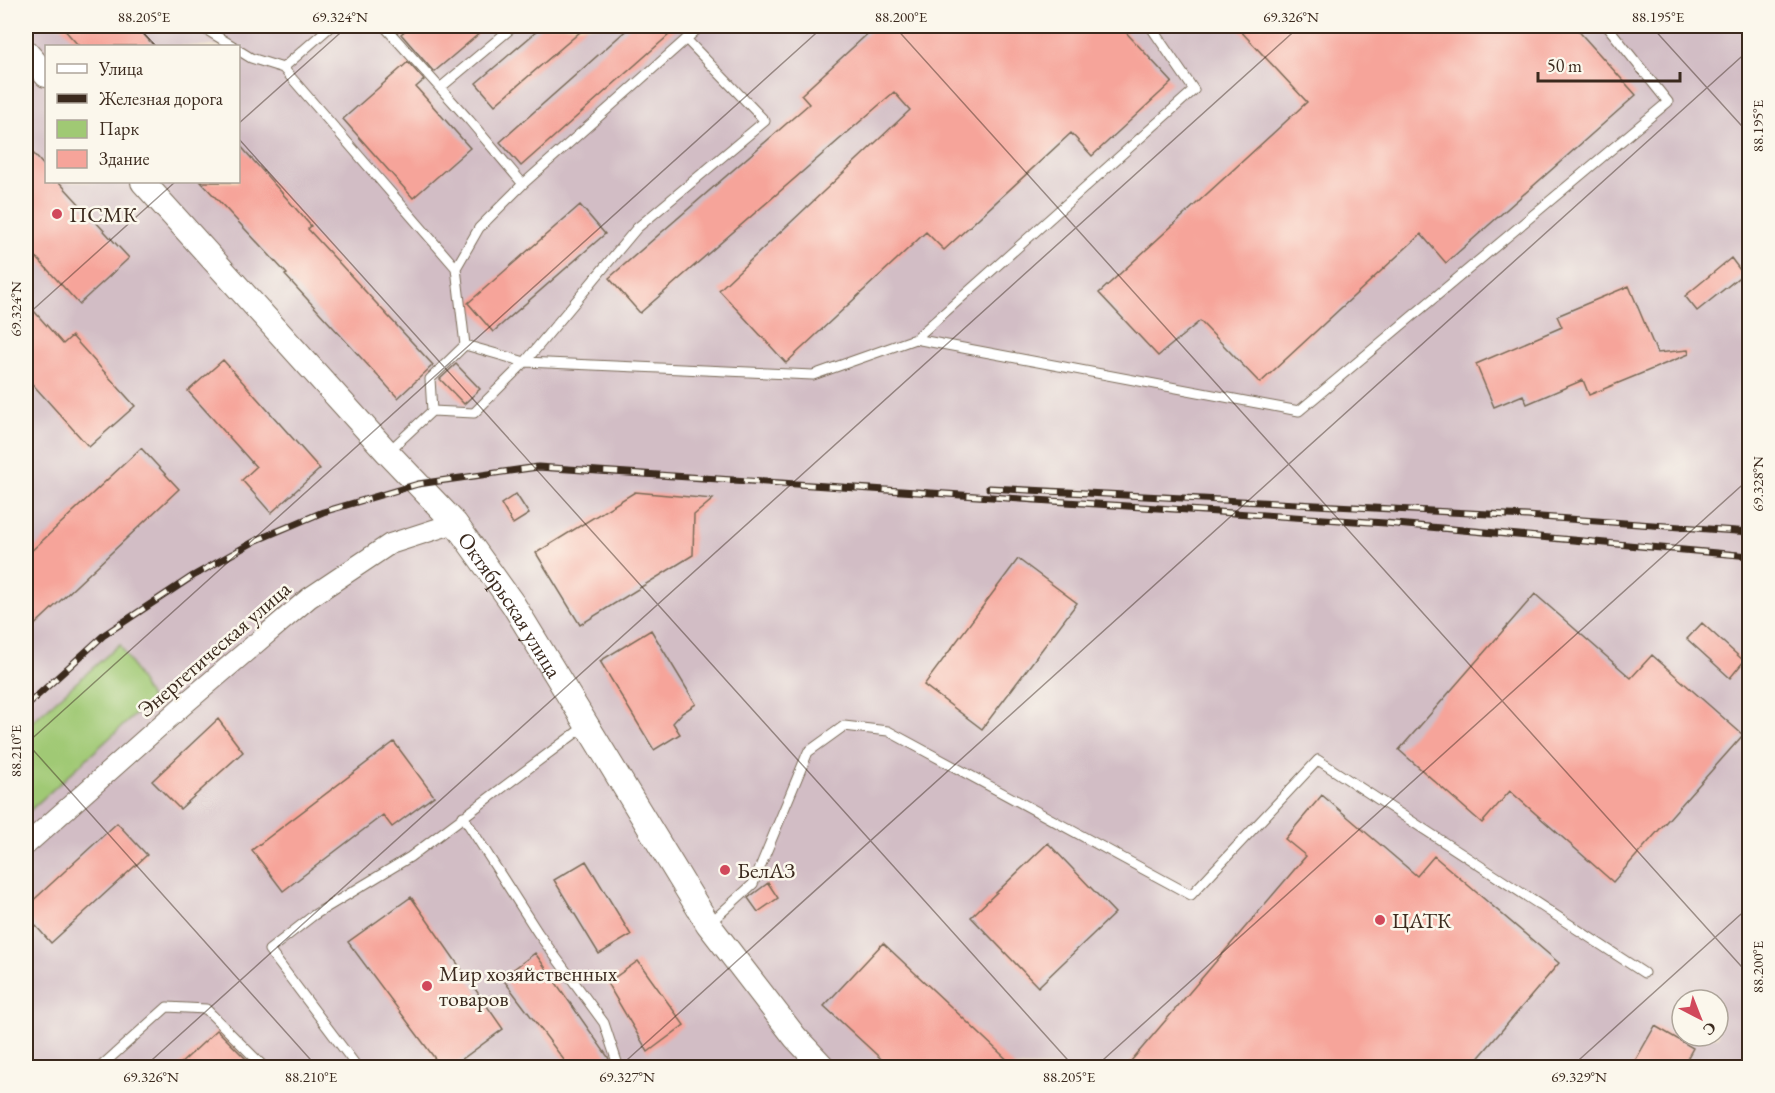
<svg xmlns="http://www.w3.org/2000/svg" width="1775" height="1093" font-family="'EB Garamond',serif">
	<rect width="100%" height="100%" fill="#fbf7ec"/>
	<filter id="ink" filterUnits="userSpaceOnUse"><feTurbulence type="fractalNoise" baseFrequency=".0167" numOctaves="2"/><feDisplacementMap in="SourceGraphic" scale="12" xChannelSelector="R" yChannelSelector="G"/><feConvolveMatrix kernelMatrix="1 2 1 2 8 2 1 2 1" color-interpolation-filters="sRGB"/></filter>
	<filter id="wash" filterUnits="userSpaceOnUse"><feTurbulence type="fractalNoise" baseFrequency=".008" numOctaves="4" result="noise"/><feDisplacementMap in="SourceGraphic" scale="24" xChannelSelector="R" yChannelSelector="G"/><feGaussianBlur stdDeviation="1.35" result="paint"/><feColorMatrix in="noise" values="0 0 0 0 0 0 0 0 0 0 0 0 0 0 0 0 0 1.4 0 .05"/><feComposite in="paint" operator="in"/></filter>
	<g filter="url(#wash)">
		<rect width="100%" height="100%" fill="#f0e0c0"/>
		<path fill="#d2bdc5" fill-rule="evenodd" d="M 26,26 L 1749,26 L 1749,1067 L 26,1067 ZM 46,46 L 238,46 L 238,182 L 46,182 ZM 1682,1000 L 1718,1000 L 1718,1036 L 1682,1036 Z"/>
		<path fill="#a0c974" stroke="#6e7a49" stroke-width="1.5" d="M 120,644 L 151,700 L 26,814 L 26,727 Z"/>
		<g id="blocks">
			<path fill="#f6a49a" d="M 61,26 L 136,26 L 154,46 L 79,46 Z
				M 411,26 L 488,26 L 434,72 L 401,34 Z
				M 543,26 L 587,26 L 495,105 L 476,83 Z
				M 631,26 L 679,26 L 521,166 L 500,142 Z
				M 876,26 L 1120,26 L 1172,82 L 1092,156 L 1071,133 L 944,250 L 926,232 L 786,363 L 719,290 L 910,110 L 894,92 L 640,313 L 609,278 L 809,104 L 801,95 Z
				M 1236,26 L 1574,26 L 1636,95 L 1446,263 L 1421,234 L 1260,383 L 1200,321 L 1158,356 L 1099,293 L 1307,102 Z
				M 408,62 L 424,80 L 416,87 L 470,148 L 413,198 L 343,119 Z
				M 238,143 L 311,226 L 308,229 L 433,365 L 398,398 L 285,275 L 287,274 L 201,182 L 238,182 Z
				M 26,145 L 46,168 L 46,182 L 59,182 L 129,258 L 79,304 L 26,246 Z
				M 580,205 L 605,234 L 493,332 L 468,303 Z
				M 1731,258 L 1743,274 L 1697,311 L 1685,296 Z
				M 1629,286 L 1657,353 L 1688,350 L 1689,354 L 1589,395 L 1583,380 L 1527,404 L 1523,395 L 1494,407 L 1476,364 L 1562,327 L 1557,316 Z
				M 26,302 L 63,344 L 72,336 L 135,406 L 89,447 L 26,377 Z
				M 223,360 L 320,469 L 271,513 L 242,480 L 256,467 L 188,391 Z
				M 456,364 L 480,389 L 464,404 L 440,379 Z
				M 141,448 L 179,489 L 26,633 L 26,556 Z
				M 635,492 L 713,499 L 694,515 L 693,555 L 580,625 L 536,553 Z
				M 516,494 L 529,514 L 513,524 L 501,504 Z
				M 1018,559 L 1077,603 L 982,729 L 924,685 Z
				M 1535,594 L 1631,678 L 1652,655 L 1743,735 L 1613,882 L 1510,791 L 1482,823 L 1399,750 Z
				M 1702,623 L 1744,661 L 1730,678 L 1687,639 Z
				M 651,630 L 696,704 L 682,713 L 673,723 L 680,734 L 654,750 L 600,661 Z
				M 218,719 L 243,752 L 180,809 L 152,781 Z
				M 394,742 L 434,796 L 392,827 L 383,815 L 283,891 L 252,850 Z
				M 1322,795 L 1417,876 L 1434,856 L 1559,963 L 1470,1068 L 1125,1068 L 1306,856 L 1285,839 Z
				M 117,823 L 147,855 L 51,943 L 26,915 L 26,907 Z
				M 1048,843 L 1115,913 L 1038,987 L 971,917 Z
				M 586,861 L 631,935 L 599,954 L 554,880 Z
				M 768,883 L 778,898 L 758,912 L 748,898 Z
				M 411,897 L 503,1029 L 450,1068 L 442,1068 L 348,942 Z
				M 883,943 L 1016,1068 L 891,1068 L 824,1006 Z
				M 535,953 L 608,1057 L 612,1068 L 570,1068 L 502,978 Z
				M 638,961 L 684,1025 L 648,1052 L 607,983 Z
				M 1655,1026 L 1693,1048 L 1682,1068 L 1631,1068 Z
				M 217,1030 L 255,1068 L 176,1068 Z"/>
		</g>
	</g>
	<g filter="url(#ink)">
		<use href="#blocks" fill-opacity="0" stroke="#7a6a57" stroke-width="1.5"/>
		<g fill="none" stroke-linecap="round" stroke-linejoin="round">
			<g stroke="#7a6a57" stroke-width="11">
				<path id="service" d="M 200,26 L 233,46
					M 331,26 L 283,68 L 456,268
					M 384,26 L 470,121 L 523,184
					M 238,50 L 251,58 L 283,68
					M 440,88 L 514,26
					M 915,339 L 1299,411 L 1668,102 L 1607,26
					M 465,345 L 456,268 L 479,228 L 523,184 L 701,26
					M 432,411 L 430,379 L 465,345 L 525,362 L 637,228 L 765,121 L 686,39
					M 389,451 L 432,411 L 474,413 L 525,362 L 813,375 L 915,339 L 1194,90 L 1150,26
					M 463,816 L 538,933 L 604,1023 L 619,1068
					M 710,923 L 753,884 L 808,752 L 844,726 L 888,731 L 1191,895 L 1318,760 L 1644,973
					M 99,1068 L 167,1007 L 206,1009 L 265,1068
					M 358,1068 L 269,950 L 314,915 L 410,857 L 585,726"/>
			</g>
			<g stroke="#7a6a57" stroke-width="22">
				<path id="minor" d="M 26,845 L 188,701 L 309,598 L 390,544 L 455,523"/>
			</g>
			<g stroke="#7a6a57" stroke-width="26">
				<g id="tertiary">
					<path d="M 26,52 L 46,75"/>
					<path id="s1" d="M 143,182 L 387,452 L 455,523 L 513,604 L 708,924 L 795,1037 L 824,1068"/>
				</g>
			</g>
			<use href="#service" stroke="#fff" stroke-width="9"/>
			<use href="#minor" stroke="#fff" stroke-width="20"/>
			<use href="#tertiary" stroke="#fff" stroke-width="24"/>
			<g stroke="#3b2a1e" stroke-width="7">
				<path id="rail" d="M 989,488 L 1527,516 L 1750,532
					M 26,706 L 104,635 L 193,576 L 257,540 L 323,512 L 418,484 L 538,467 L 1385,523 L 1750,556"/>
			</g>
			<use href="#rail" stroke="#fbf7ec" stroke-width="4.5" stroke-dasharray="14" stroke-linecap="butt"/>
		</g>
	</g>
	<path fill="none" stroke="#3b2a1e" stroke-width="1.5" stroke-opacity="0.45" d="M 137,26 L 156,46M 894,26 L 1750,976M 1651,26 L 1750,135M 238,124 L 348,26M 238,138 L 1075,1068M 26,316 L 175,182M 26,742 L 318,1068M 26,744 L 824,26M 143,1068 L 1300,26M 618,1068 L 1750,49M 1094,1068 L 1750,478M 1570,1068 L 1750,906"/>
	<g fill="#d1495b" stroke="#fbf7ec" stroke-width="2">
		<circle cx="57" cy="214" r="6"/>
		<circle cx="725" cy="870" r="6"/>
		<circle cx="1380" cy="920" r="6"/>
		<circle cx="427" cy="986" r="6"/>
	</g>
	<g text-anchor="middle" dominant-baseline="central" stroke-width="5" stroke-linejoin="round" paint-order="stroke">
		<g font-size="22" fill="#3b2a1e" stroke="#fbf7ec" text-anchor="start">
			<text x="69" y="214">ПСМК</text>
			<text x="737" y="870">БелАЗ</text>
			<text x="1392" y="920">ЦАТК</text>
			<text x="439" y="973">Мир хозяйственных<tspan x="439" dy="25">товаров</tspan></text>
		</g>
		<g font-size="22" fill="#3b2a1e" stroke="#fbf7ec">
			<text stroke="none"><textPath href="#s1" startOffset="561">Октябрьская улица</textPath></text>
			<text transform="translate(214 649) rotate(-41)">Энергетическая улица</text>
		</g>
	</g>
	<rect width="1775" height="1093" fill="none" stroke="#fbf7ec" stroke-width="66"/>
	<rect x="45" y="45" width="195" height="138" fill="#fbf7ec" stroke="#aea59a" stroke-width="1.5"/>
	<rect x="57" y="64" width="30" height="9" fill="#ffffff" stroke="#aea59a" stroke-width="1.5"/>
	<text x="99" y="75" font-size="18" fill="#3b2a1e">Улица</text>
	<rect x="57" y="94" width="30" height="9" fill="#3b2a1e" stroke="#aea59a" stroke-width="1.5"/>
	<text x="99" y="105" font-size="18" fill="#3b2a1e">Железная дорога</text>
	<rect x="57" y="120" width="30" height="18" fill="#a0c974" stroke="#aea59a" stroke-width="1.5"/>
	<text x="99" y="135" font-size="18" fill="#3b2a1e">Парк</text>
	<rect x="57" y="150" width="30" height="18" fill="#f6a49a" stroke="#aea59a" stroke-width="1.5"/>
	<text x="99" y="165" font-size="18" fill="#3b2a1e">Здание</text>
	<g transform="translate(1700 1018) rotate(138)"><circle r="28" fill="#fbf7ec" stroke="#aea59a" stroke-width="1.5"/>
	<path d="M0-4.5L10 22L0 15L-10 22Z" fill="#d1495b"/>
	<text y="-9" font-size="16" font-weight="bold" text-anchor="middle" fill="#3b2a1e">С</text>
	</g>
	<path d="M1538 72v9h142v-9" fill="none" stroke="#3b2a1e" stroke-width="3"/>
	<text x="1547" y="72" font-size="18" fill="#3b2a1e" stroke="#fbf7ec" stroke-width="4.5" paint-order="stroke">50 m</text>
	<rect x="33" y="33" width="1709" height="1027" fill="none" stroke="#3b2a1e" stroke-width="2"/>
	<g font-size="15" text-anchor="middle" fill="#3b2a1e">
		<text x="144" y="22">88.205°E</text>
		<text x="340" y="22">69.324°N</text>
		<text x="901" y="22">88.200°E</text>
		<text x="1291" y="22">69.326°N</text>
		<text x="1658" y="22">88.195°E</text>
		<text transform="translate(1758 126) rotate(-90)" y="5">88.195°E</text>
		<text transform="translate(16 309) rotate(-90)" y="5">69.324°N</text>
		<text transform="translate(1758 484) rotate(-90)" y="5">69.328°N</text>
		<text transform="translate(16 751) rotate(-90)" y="5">88.210°E</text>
		<text transform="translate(1758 967) rotate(-90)" y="5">88.200°E</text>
		<text x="151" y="1082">69.326°N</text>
		<text x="311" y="1082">88.210°E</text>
		<text x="627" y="1082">69.327°N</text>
		<text x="1069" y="1082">88.205°E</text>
		<text x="1579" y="1082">69.329°N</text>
	</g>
</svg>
